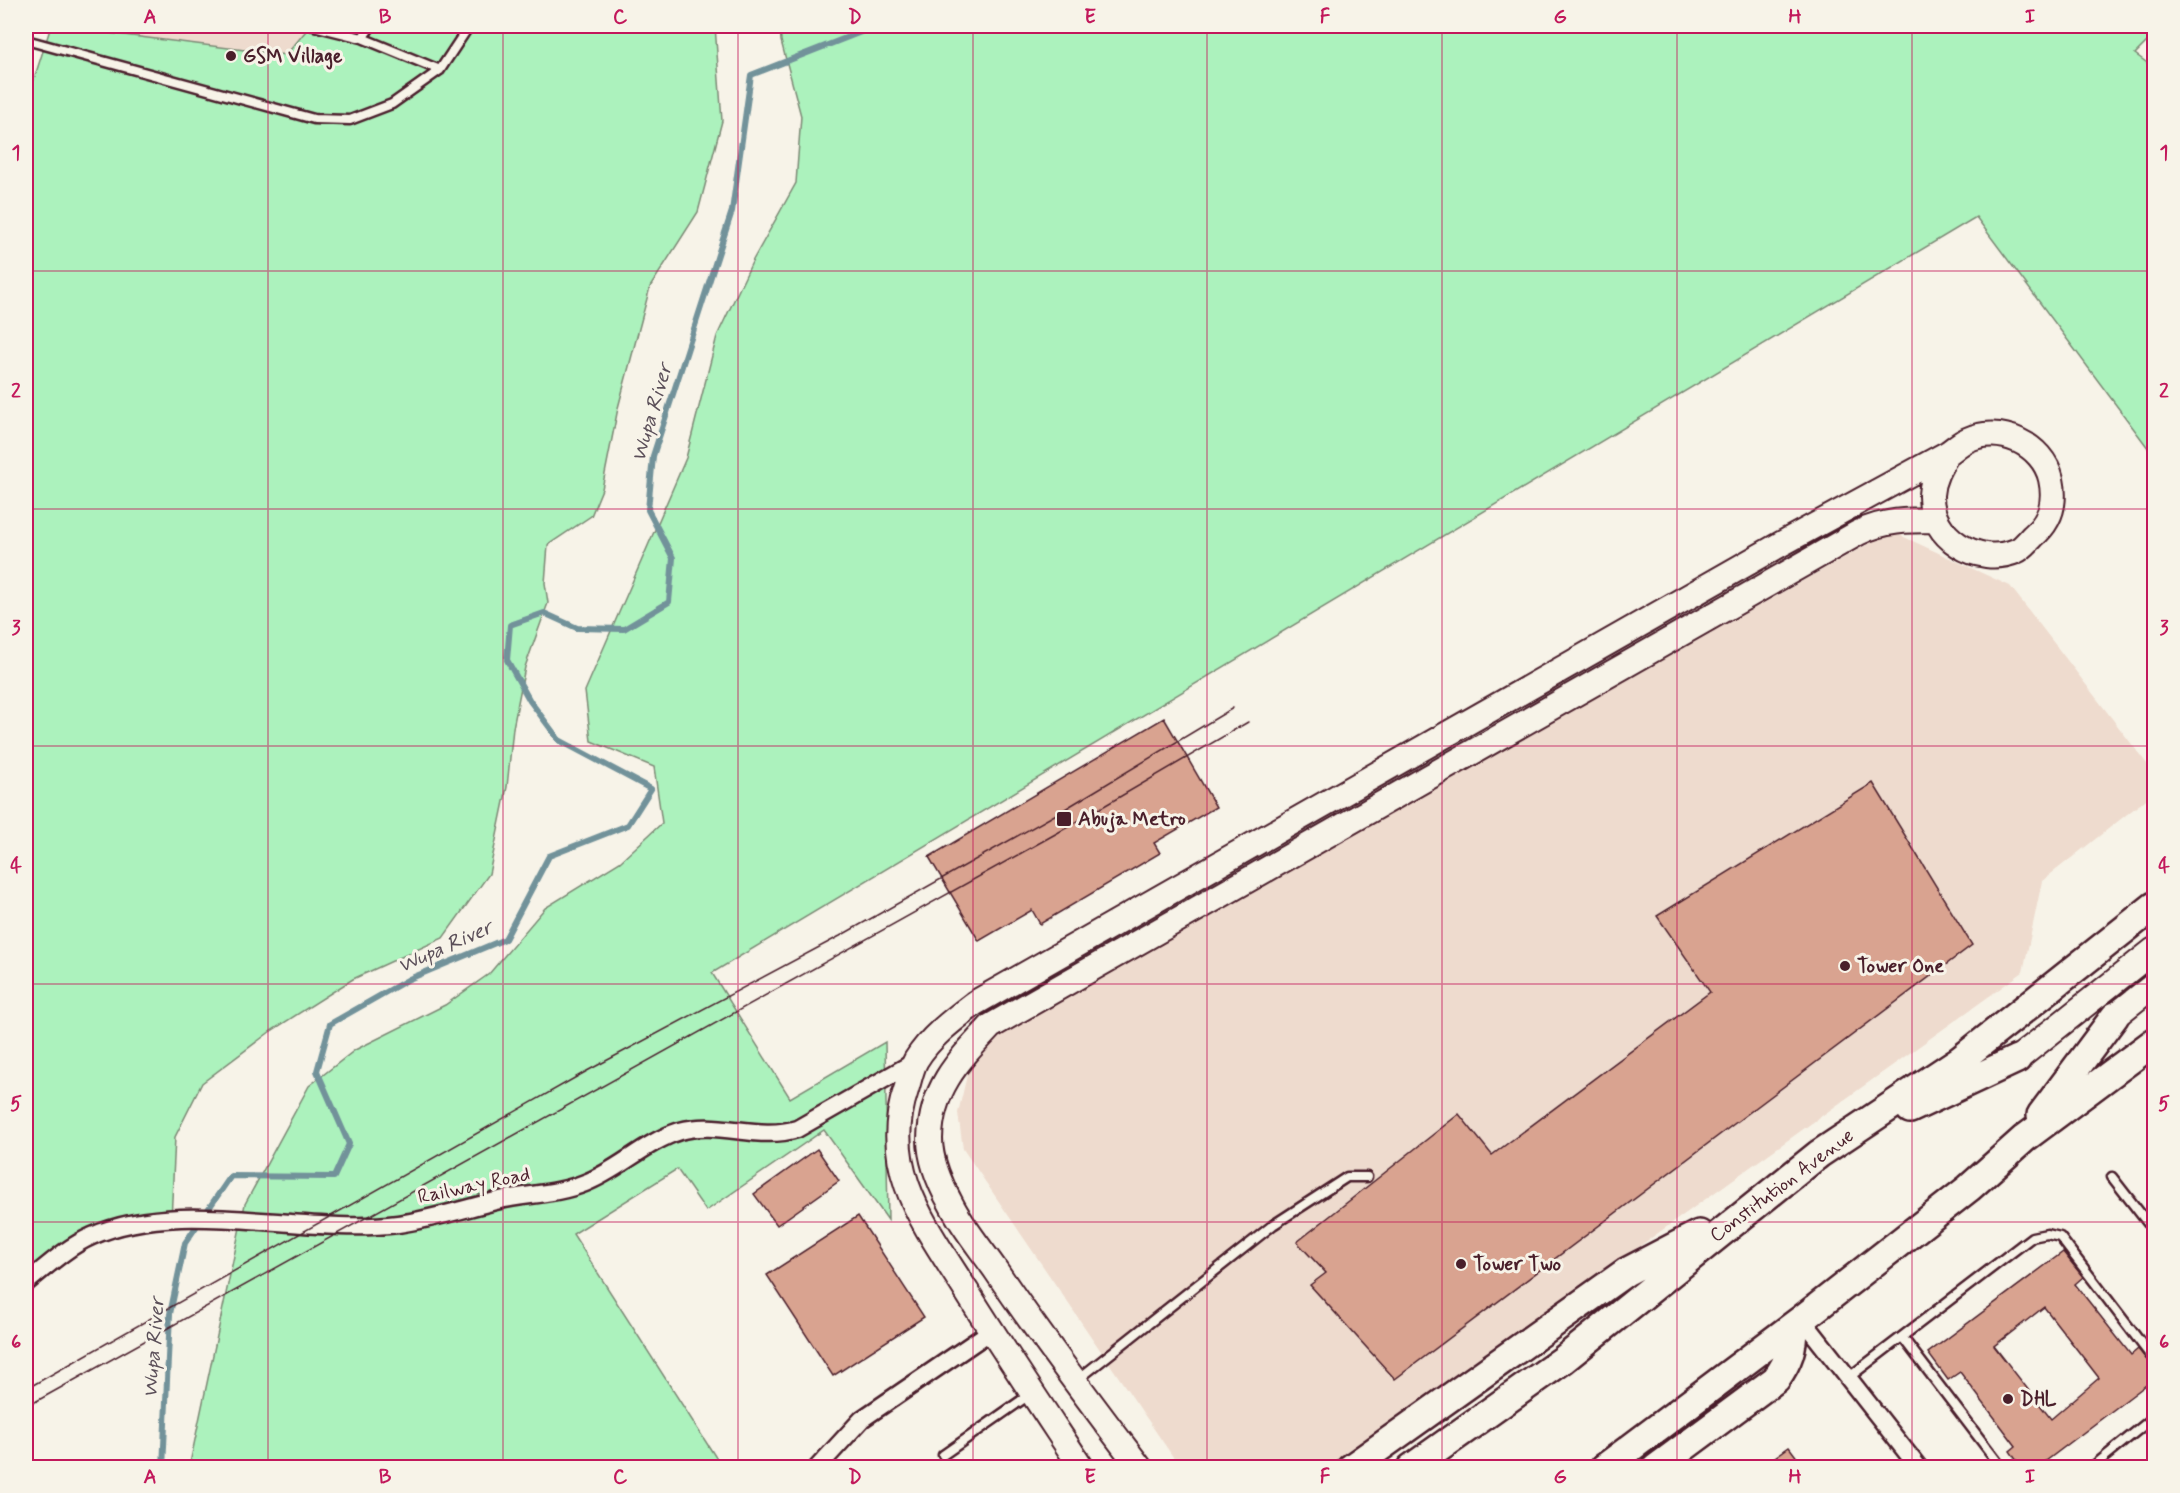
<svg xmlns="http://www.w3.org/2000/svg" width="2180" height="1493" font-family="Mynerve,sans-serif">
	<rect width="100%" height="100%" fill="#f7f3e8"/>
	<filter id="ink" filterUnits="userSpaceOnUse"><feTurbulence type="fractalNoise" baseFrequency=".0167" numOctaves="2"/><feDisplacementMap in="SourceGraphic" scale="12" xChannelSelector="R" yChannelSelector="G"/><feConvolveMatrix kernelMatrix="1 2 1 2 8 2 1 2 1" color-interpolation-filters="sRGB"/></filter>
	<g filter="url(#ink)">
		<path fill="#eedbce" d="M 59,26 L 326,26 L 270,86 Z
			M 1891,531 L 2010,586 L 2154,773 L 2154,793 L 2042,881 L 2023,972 L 1331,1467 L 1180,1467 L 963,1149 L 958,1113 L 969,1067 L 997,1035 Z"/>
		<path fill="#acf2bd" stroke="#7b8874" stroke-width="1.5" d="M 51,26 L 286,55 L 310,26 L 715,26 L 722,121 L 698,212 L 650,287 L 618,408 L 602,489 L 591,516 L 548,545 L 545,583 L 548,603 L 525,667 L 513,728 L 507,787 L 489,874 L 443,938 L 353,979 L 271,1031 L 202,1083 L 175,1137 L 171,1220 L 114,1227 L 26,1283 L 26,104 Z
			M 780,26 L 2154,26 L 2154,35 L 2135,54 L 2154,68 L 2154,456 L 1976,217 L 712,973 L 790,1098 L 885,1042 L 888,1220 L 824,1130 L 706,1211 L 677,1169 L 573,1234 L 722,1467 L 189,1468 L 245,1204 L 309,1086 L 355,1050 L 445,1005 L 489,974 L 545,908 L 620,862 L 662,823 L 654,767 L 591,741 L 585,691 L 686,458 L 717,336 L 753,260 L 796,183 L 801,116 L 781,41 Z"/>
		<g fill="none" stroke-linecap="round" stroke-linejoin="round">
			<path stroke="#72929a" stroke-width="6" d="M 163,1468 L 170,1314 L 185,1243 L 231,1176 L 334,1177 L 349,1144 L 317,1071 L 330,1024 L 409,979 L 505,939 L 549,856 L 628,825 L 651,789 L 559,740 L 530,701 L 507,660 L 510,625 L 544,613 L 577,628 L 624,629 L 669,602 L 673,558 L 648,510 L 653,456 L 732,211 L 751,75 L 861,32 L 864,26"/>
		</g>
		<path fill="#d9a390" stroke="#4a1f2b" stroke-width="1.5" fill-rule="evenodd" d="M 1164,718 L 1216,807 L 1154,843 L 1160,853 L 1040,924 L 1032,910 L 979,941 L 929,857 Z
			M 1873,783 L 1972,945 L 1395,1379 L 1310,1285 L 1326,1273 L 1297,1242 L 1459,1114 L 1492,1155 L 1710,992 L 1657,916 Z
			M 817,1149 L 839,1181 L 777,1225 L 754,1194 Z
			M 858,1216 L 924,1317 L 833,1376 L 767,1275 Z
			M 2063,1252 L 2083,1277 L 2075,1284 L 2131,1355 L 2138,1349 L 2152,1366 L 2154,1379 L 2038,1467 L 2021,1467 L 2010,1451 L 2016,1446 L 1960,1372 L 1948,1380 L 1928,1353 ZM 2044,1307 L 2099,1378 L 2051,1419 L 1994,1346 Z
			M 1789,1447 L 1804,1467 L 1761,1467 Z"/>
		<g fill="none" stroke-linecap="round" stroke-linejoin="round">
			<g stroke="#4a1f2b" stroke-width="13">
				<path id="lane" d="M 314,26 L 362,38 L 440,70
					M 362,38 L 371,26
					M 26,40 L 314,119 L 350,120 L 392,104 L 440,70 L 469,26
					M 2112,1177 L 2154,1231
					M 1903,1338 L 2002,1468
					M 1848,1378 L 2032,1237 L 2047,1234 L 2060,1237 L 2154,1360
					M 1076,1381 L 1273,1225 L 1347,1177 L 1367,1177
					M 943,1455 L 1029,1395
					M 2091,1468 L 2154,1417"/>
			</g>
			<g stroke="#4a1f2b" stroke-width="21">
				<path id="street" d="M 26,1283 C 47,1266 67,1247 92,1236 C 182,1196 302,1236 398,1224 C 433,1219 466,1208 500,1200 C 528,1194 558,1194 585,1183 C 619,1170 645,1142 680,1131 C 718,1120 758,1141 797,1129 L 916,1061
					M 1802,1319 L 1919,1468
					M 817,1468 L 862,1419 L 991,1331"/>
			</g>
			<g stroke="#4a1f2b" stroke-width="28">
				<path id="secondary" d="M 2115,1016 L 2154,985
					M 2017,1059 L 2154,950
					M 1082,1468 C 1043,1409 1004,1351 967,1292 C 927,1228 879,1169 906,1090 C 909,1081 911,1069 916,1060 C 930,1037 954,1019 975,1003 L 1781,544 L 1948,453 C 1954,449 1960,443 1967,440 C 1999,424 2043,444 2051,479 C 2056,502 2051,521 2033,536 C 2028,541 2022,549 2016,551 C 1978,567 1930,538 1931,495 C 1932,479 1939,467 1948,453
					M 1140,1468 C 1091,1403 1042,1339 997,1272 C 982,1250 963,1228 951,1204 C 941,1186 930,1160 930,1139 C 931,1088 958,1061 991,1026 L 1858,533 C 1884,520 1908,520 1936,520"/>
			</g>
			<g stroke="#4a1f2b" stroke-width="32">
				<path id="primary" d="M 1910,1109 L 2017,1059
					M 2041,1115 L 2115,1016
					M 1351,1468 L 1626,1272 L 1699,1234
					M 1411,1468 L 1563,1360 L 1819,1154 L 1960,1060 L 2154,906
					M 1604,1468 L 1802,1319 L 1969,1188 L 2025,1138 L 2154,1042
					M 1656,1468 L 1776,1379 C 1789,1361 1793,1348 1793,1326"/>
			</g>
			<use href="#lane" stroke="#f7f3e8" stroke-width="8"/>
			<use href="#street" stroke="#f7f3e8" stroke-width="16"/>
			<use href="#secondary" stroke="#f7f3e8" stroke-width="24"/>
			<use href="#primary" stroke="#f7f3e8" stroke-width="27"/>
			<path stroke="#4a1f2b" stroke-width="1.5" d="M 26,1389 L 587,1071 L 840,936 L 1060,812 L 1233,708
				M 26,1407 L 1068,827 L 1248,722"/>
		</g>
	</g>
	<path fill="none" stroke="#c2185b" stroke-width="1.5" stroke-opacity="0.55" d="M 268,26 L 268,1468M 503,26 L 503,1468M 738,26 L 738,1468M 973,26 L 973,1468M 1207,26 L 1207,1468M 1442,26 L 1442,1468M 1677,26 L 1677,1468M 1912,26 L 1912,1468M 26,271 L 2154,271M 26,509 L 2154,509M 26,746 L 2154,746M 26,984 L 2154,984M 26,1222 L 2154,1222"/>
	<g fill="#4a1f2b" stroke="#f7f3e8" stroke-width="2">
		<circle cx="231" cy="56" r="6"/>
		<rect x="1056" y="811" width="16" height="16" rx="3"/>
		<circle cx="1845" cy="966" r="6"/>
		<circle cx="1461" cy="1264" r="6"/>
		<circle cx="2008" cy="1399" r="6"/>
	</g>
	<g text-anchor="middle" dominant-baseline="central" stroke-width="6" stroke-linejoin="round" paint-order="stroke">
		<g font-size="20" font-weight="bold" fill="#4a1f2b" stroke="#f7f3e8" text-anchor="start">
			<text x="243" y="56">GSM Village</text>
			<text x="1078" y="819">Abuja Metro</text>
			<text x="1857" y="966">Tower One</text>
			<text x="1473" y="1264">Tower Two</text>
			<text x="2020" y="1399">DHL</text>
		</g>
		<g font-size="20" fill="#4a1f2b" stroke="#f7f3e8">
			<text transform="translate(474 1186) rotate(-12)">Railway Road</text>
			<text transform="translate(1782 1186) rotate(-37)">Constitution Avenue</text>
		</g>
		<g font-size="21" font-style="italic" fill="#5b4f59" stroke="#f7f3e8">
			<text transform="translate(652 413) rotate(-74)">Wupa River</text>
			<text transform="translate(445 947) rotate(-24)">Wupa River</text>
			<text transform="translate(154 1348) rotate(-86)">Wupa River</text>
		</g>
	</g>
	<rect width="2180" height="1493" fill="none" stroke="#f7f3e8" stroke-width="66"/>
	<rect x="33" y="33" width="2114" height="1427" fill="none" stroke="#c2185b" stroke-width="2"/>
	<g font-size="20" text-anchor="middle" font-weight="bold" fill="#c2185b">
		<text x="150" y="23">A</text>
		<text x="385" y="23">B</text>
		<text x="620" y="23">C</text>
		<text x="855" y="23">D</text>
		<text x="1090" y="23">E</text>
		<text x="1325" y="23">F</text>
		<text x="1560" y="23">G</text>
		<text x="1795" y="23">H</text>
		<text x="2030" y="23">I</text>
		<text x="16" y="159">1</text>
		<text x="2164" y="159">1</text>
		<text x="16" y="397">2</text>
		<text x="2164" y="397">2</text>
		<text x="16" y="634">3</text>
		<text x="2164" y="634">3</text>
		<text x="16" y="872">4</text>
		<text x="2164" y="872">4</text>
		<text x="16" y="1110">5</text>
		<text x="2164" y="1110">5</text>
		<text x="16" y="1348">6</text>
		<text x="2164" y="1348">6</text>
		<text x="150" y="1483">A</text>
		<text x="385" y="1483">B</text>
		<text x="620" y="1483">C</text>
		<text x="855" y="1483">D</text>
		<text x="1090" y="1483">E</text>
		<text x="1325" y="1483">F</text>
		<text x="1560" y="1483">G</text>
		<text x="1795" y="1483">H</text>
		<text x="2030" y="1483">I</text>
	</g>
</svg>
